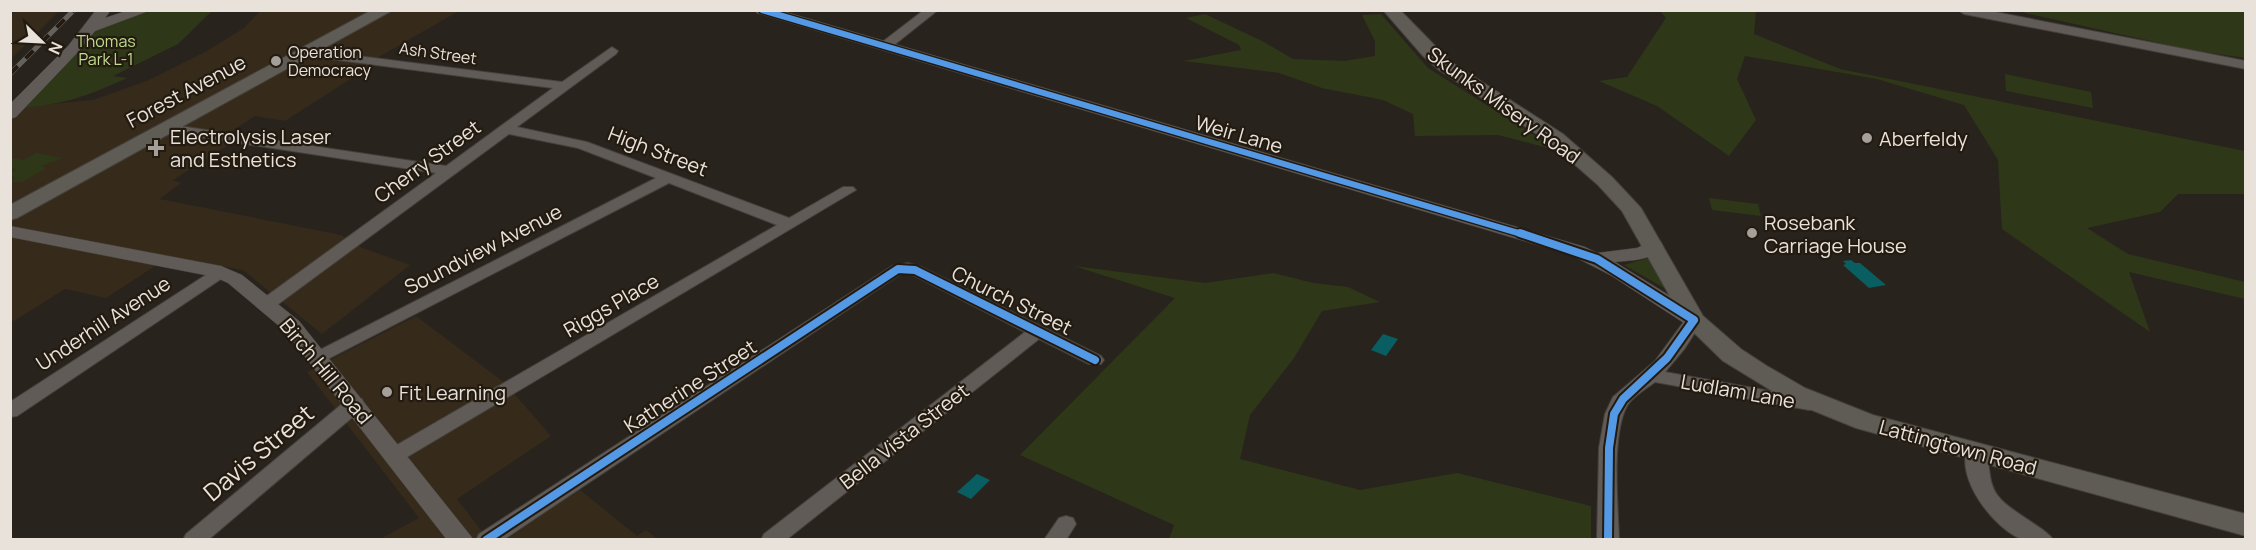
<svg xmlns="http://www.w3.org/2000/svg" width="2256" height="550" font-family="Manrope,sans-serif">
	<rect width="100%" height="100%" fill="#29231e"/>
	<path fill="#362a1b" d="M 19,10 L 59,11 L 11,59 L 11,14 Z
		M 260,11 L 459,11 L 377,58 L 374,64 L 285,121 L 255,116 L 232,131 L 228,145 L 173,180 L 181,183 L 160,199 L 341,235 L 360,247 L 410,265 L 322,334 L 243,270 L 169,257 L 106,298 L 65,289 L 14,321 L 11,320 L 11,108 L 93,100 L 149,80 L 205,52 L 244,28 Z
		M 416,316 L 505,383 L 551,436 L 457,499 L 488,539 L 380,539 L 419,518 L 307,372 Z
		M 580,490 L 637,536 L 646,530 L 658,539 L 503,540 Z"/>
	<path fill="#2e3818" d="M 144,11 L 215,11 L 212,11 L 178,44 L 113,76 L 127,78 C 84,98 63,104 16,109 L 90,28 Z
		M 1660,11 L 1756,11 L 1754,34 L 1840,69 L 2245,151 L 2245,194 L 2178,194 L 2160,212 L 2087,228 L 2128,254 L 2245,282 L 2245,299 L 2129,272 L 2150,332 L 2002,229 L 1998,160 L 1964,105 L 1877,79 L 1745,56 L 1737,79 L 1756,120 L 1729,156 L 1657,106 L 1599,81 L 1627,77 L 1666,18 Z
		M 2025,11 L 2245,11 L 2245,58 L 2191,50 L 2025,13 Z
		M 1205,14 L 1264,42 L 1293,59 L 1344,61 L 1375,56 L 1375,41 L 1362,15 L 1381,14 L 1428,68 L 1559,151 L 1498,135 L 1415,136 L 1413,114 L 1383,100 L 1322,88 L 1279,73 L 1184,61 L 1241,50 L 1239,45 L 1186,18 Z
		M 2005,74 L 2091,92 L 2093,108 L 2006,91 Z
		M 36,153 L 62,158 L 41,166 L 46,168 L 22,182 L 11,182 L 15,177 L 11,176 L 11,173 L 17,169 L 11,168 L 11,158 L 24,160 Z
		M 1709,198 L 1758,204 L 1761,216 L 1712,210 Z
		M 1652,257 L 1666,289 L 1624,265 Z
		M 1074,266 L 1205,283 L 1273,273 L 1313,283 L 1348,287 L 1380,302 L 1322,311 L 1294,358 L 1250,415 L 1240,459 L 1360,490 L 1457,473 L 1591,506 L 1591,539 L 1169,539 L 1174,525 L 1020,455 L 1175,298 Z"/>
	<path fill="#085e60" d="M 1851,260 L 1855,263 L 1860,263 L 1886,285 L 1869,288 L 1843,265 L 1846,264 L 1843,261 Z
		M 1383,334 L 1398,339 L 1386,356 L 1371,350 Z
		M 977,474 L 990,480 L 971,499 L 957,492 Z"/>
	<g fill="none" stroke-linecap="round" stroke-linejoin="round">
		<g stroke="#44403b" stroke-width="2">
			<path id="minor" d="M 924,10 L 938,10 L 889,49 L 881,49 L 879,46 L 881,43 Z
				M 1958,10 L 1985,10 L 2246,61 L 2246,69 L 1964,14 Z
				M 612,47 L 618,51 L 616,54 L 517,127 L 587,142 L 789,218 L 843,187 L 853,187 L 856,190 L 402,460 L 395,462 L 388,460 L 385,455 L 388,450 L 777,225 L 669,183 L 318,364 L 312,362 L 309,358 L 312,354 L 656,178 L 578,148 L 509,134 L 273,308 L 261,308 L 258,304 L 261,300 L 436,173 L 166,132 L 159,128 L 166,124 L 446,166 L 553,88 L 307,56 L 303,55 L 301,52 L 303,49 L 562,82 Z
				M 908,263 L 921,267 L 1101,356 L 1104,360 L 1101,364 L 1089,364 L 1039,339 L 786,540 L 761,540 L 764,534 L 1025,332 L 909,273 L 902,273 L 503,540 L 476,540 L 479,534 L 892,266 Z
				M 221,267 L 229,272 L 227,275 L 17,416 L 10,417 L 10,402 L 215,269 Z
				M 1694,315 L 1700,316 L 1703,320 L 1685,348 L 1665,372 L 1809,398 L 1816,399 L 1818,404 L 1816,409 L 1809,410 L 1655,382 C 1646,389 1633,396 1627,406 C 1611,435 1618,506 1619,540 L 1597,540 L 1599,448 L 1605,414 L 1613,397 L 1655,361 L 1688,316 Z
				M 355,398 L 362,399 L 364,404 L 362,409 L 208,540 L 183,540 L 186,534 L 348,399 Z
				M 1976,444 L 1983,446 C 1992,461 1986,481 1998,496 C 2011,513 2047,528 2053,540 C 2045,540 2033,541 2025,540 C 1996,533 1952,475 1969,446 Z
				M 1066,516 L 1073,518 L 1076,524 L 1066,540 L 1044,540 L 1059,518 Z"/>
		</g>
		<g stroke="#44403b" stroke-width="1">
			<path id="tertiary" d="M 96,10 L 111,10 L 105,18 L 129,10 L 151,10 L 95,31 L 78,52 L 16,117 L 10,119 L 10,104 L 68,46 Z
				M 755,10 L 779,10 L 1585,247 L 1597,253 L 1637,248 L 1654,240 L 1661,242 L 1663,246 C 1653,261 1632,260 1615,262 L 1701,315 L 1704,320 L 1701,325 L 1694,326 L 1687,325 L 1612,276 L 1571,255 L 757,13 Z
				M 10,226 L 221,266 L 242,275 L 299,321 L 474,540 L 447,540 L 285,331 L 228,283 L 215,277 L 10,237 Z"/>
		</g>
		<g stroke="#44403b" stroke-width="2">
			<path id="secondary" d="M 372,10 L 393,10 L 17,218 L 10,220 L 10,205 Z
				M 1383,10 L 1400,10 L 1451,62 L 1563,134 L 1612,177 L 1641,208 L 1703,316 L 1741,349 L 1767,366 L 1805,388 L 1873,415 L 2246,514 L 2246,536 L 1856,428 L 1787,400 L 1723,361 L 1686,325 L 1622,211 L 1598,185 L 1549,142 L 1439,70 L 1423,56 Z"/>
		</g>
		<use href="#minor" fill="#605b57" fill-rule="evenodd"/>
		<use href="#tertiary" fill="#605b57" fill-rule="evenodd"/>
		<use href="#secondary" fill="#5f5b55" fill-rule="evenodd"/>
		<g stroke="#65615d" stroke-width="5">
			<path id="rail" d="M 10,74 L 74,10"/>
		</g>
		<use href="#rail" stroke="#231a10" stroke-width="4" stroke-dasharray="11" stroke-linecap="butt"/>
		<g stroke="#231a10" stroke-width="9">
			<path id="cycleway-far1" d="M 762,10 L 1525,235"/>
		</g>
		<g stroke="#231a10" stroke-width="12">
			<path id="cycleway" d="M 1520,233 L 1597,259 L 1694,320 L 1667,358 L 1623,399 L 1614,414 L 1609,448 L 1608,540
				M 486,540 L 898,269 L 915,270 L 1095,360"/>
		</g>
		<use href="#cycleway-far1" stroke="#5399e6" stroke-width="6"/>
		<use href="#cycleway" stroke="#5399e6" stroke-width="8"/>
	</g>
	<g fill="#a59f99" stroke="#231a10" stroke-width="2">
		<circle cx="276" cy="61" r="6"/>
		<circle cx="1867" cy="138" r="6"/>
		<path d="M153 139h6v6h6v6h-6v6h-6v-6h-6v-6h6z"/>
		<circle cx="1752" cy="233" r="6"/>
		<circle cx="387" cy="392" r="6"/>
	</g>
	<g text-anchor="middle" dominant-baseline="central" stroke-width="4.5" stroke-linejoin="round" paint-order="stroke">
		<g font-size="16" fill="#c0dc8e" stroke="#231a10">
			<text x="106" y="41">Thomas<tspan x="106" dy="18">Park L-1</tspan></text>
		</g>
		<g font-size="16" fill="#e8e2db" stroke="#231a10" text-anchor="start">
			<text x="288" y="52">Operation<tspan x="288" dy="18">Democracy</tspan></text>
		</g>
		<g font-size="16" fill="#e8e2db" stroke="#231a10">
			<text transform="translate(438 53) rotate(8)">Ash Street</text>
		</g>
		<g font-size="20" fill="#e8e2db" stroke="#231a10">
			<text transform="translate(186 91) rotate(-28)">Forest Avenue</text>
			<text transform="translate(1504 105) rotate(36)">Skunks Misery Road</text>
			<text transform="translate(1239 134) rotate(16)">Weir Lane</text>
			<text transform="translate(658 151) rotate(21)">High Street</text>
			<text transform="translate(427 161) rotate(-36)">Cherry Street</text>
			<text transform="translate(483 249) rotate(-27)">Soundview Avenue</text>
			<text transform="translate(1012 300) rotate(26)">Church Street</text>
			<text transform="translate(611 305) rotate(-30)">Riggs Place</text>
			<text transform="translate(103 323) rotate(-33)">Underhill Avenue</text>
			<text transform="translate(326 371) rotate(50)">Birch Hill Road</text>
			<text transform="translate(690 386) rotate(-33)">Katherine Street</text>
			<text transform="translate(1738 391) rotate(10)">Ludlam Lane</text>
			<text transform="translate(904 436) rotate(-38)">Bella Vista Street</text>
			<text transform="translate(1958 447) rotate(15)">Lattingtown Road</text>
		</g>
		<g font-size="20" fill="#e8e2db" stroke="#231a10" text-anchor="start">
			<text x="170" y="136">Electrolysis Laser<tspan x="170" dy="23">and Esthetics</tspan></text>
			<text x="1879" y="138">Aberfeldy</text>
			<text x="1764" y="222">Rosebank<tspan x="1764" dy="23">Carriage House</tspan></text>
			<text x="399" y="392">Fit Learning</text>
		</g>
		<g font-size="24" fill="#e8e2db" stroke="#231a10">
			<text transform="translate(258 452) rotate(-40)">Davis Street</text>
		</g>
	</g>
	<rect width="2256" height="550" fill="none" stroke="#e8e2db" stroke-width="24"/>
	<g transform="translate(42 42) rotate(114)" stroke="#231a10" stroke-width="4.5" paint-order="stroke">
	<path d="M0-4.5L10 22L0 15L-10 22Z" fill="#e8e2db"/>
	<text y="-9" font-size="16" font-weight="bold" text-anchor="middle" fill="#e8e2db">N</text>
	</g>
</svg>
